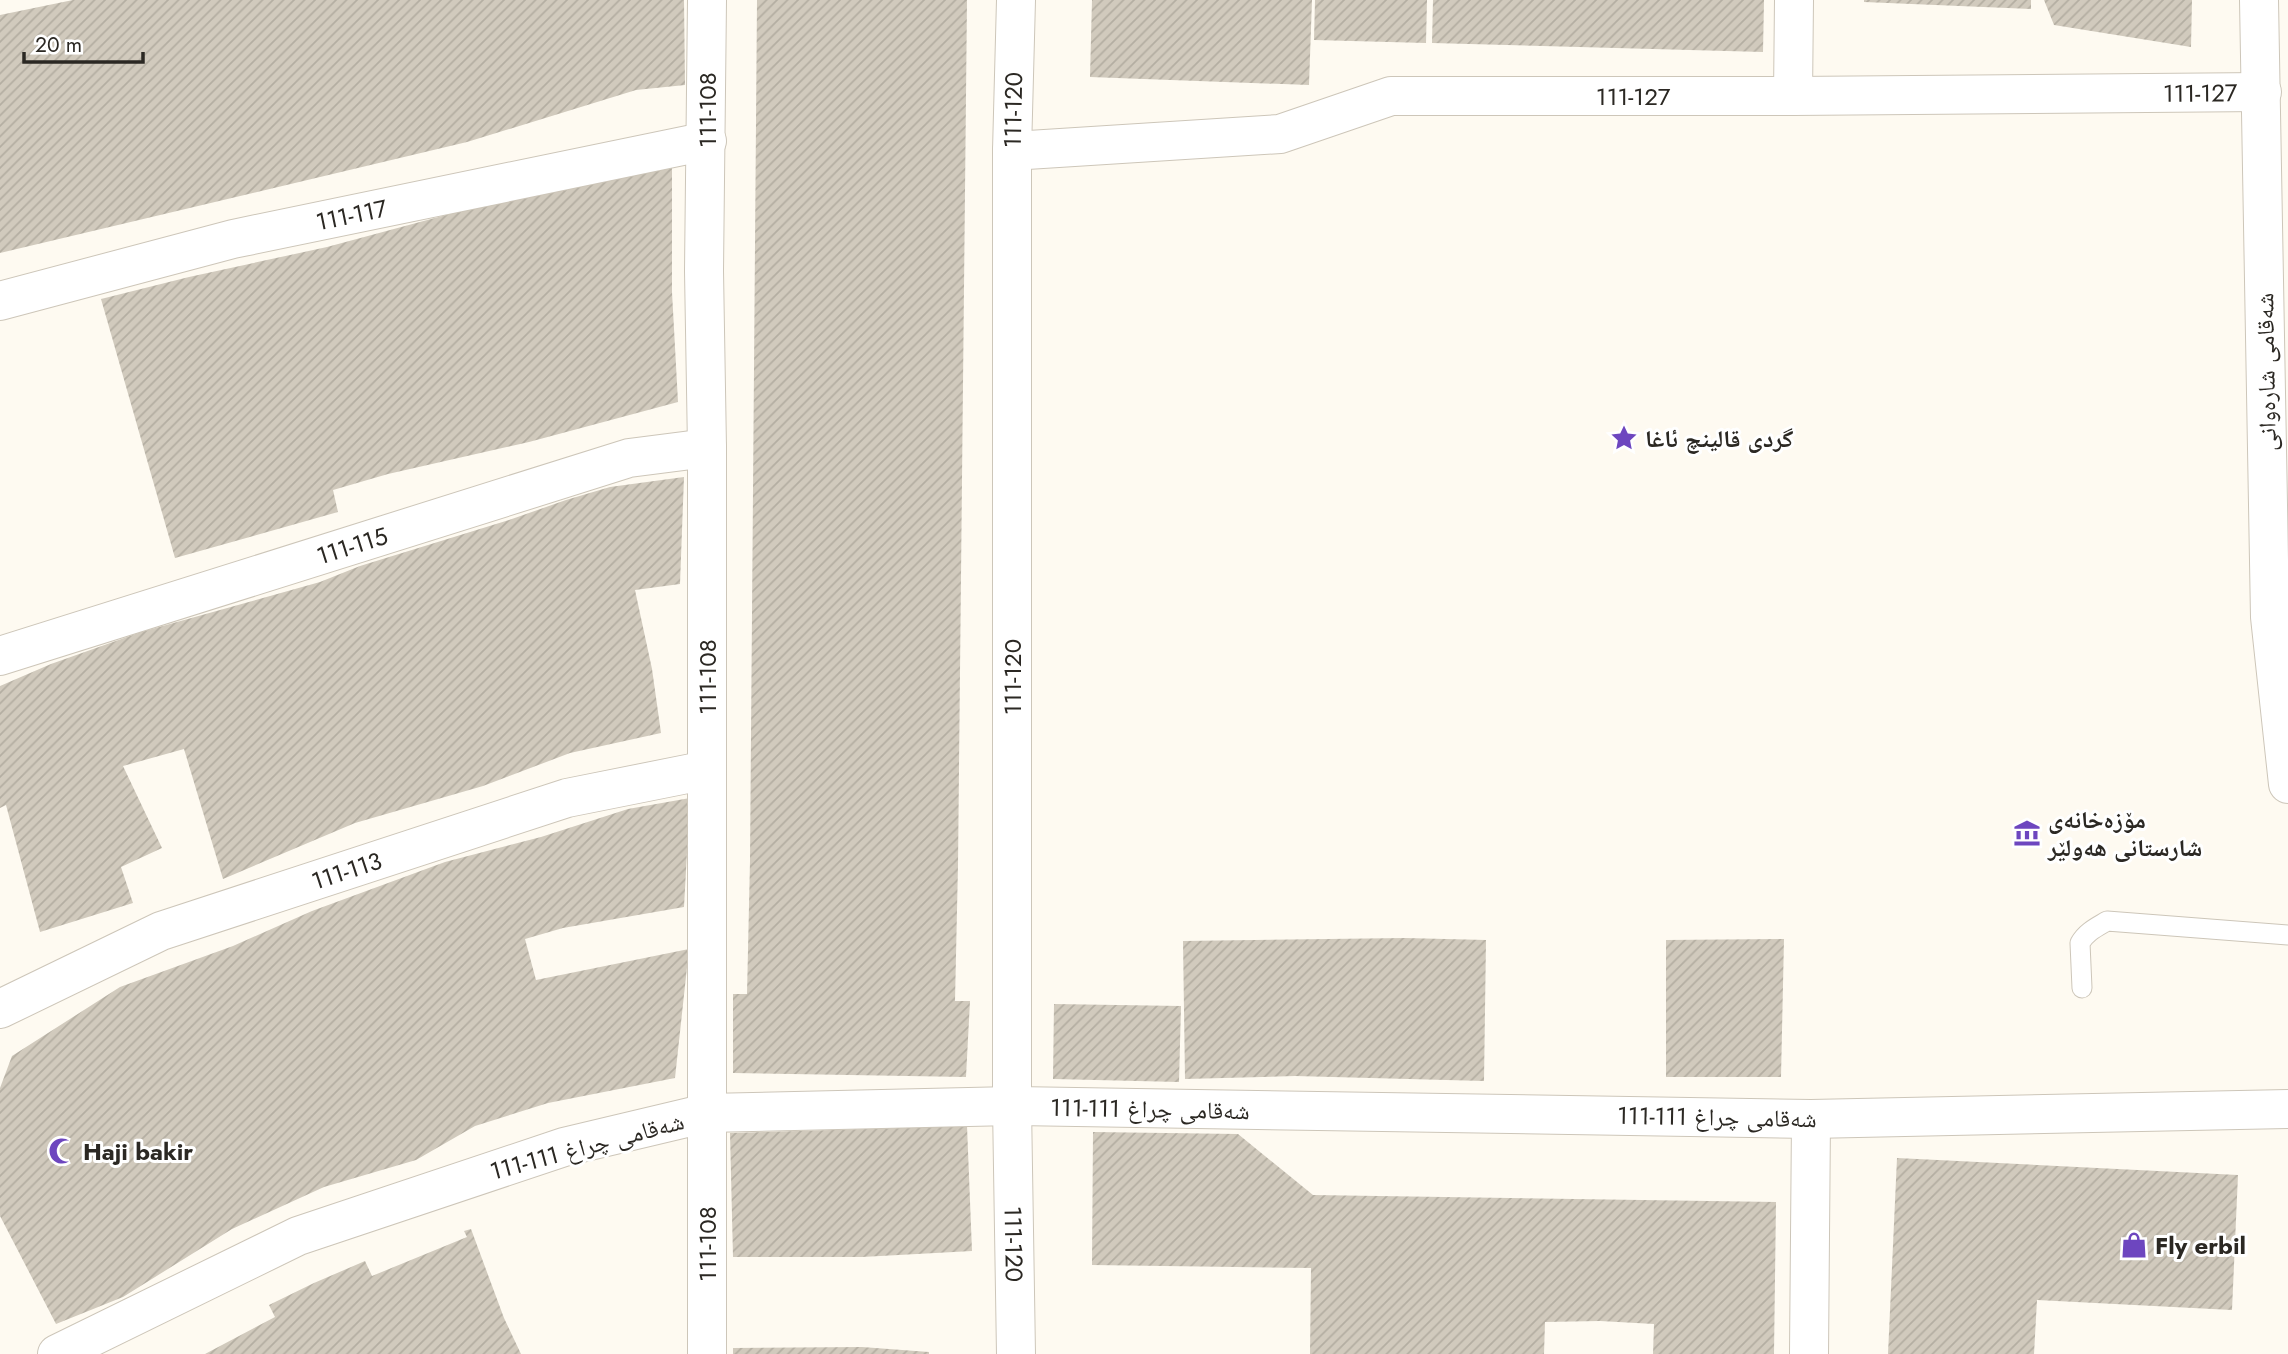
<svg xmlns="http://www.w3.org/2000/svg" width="2288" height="1354" font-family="Jost,'Noto Naskh Arabic',sans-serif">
	<defs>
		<pattern id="building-hatch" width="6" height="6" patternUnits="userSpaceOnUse" patternTransform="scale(1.75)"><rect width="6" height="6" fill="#d1cabd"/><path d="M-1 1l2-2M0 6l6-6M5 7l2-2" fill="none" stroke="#b4aea2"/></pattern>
	</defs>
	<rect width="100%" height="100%" fill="#fefaf1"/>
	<path fill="url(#building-hatch)" d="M 73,0 L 684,0 L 685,85 L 636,90 L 467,142 L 0,253 L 0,15 Z
		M 757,0 L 967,0 L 958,865 L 955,1001 L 970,1001 L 966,1077 L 733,1073 L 733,994 L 747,994 L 750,861 Z
		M 1092,0 L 1312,0 L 1309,85 L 1090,77 Z
		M 1315,0 L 1427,0 L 1426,43 L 1314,40 Z
		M 1433,0 L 1764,0 L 1763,52 L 1432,43 Z
		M 1864,0 L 2031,0 L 2031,9 L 1864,2 Z
		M 2044,0 L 2192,0 L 2191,47 L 2054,25 Z
		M 672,168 L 672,292 L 678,402 L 529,442 L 388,474 L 333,490 L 338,512 L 175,558 L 101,299 L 189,277 L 327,247 L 561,184 Z
		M 684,477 L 680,584 L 635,590 L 652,669 L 661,733 L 570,753 L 483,786 L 355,823 L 223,879 L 184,749 L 123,766 L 162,848 L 121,867 L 133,903 L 40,932 L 6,805 L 0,808 L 0,686 L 51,664 L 141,632 L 320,582 L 360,566 L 509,520 L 566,500 L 610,487 Z
		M 690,798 L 684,907 L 563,928 L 525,939 L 536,980 L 689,949 L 675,1078 L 548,1103 L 475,1126 L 416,1160 L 324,1187 L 232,1229 L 123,1297 L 56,1324 L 0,1216 L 0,1088 L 12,1056 L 120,987 L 233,946 L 312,911 L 445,862 L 541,837 L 628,809 Z
		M 1405,938 L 1486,940 L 1484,1081 L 1295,1076 L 1185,1079 L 1183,941 Z
		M 1784,939 L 1781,1077 L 1666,1077 L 1666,940 Z
		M 1054,1004 L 1181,1006 L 1179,1082 L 1053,1079 Z
		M 967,1126 L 972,1251 L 862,1257 L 733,1257 L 730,1133 Z
		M 1093,1132 L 1238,1134 L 1313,1195 L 1776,1202 L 1774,1354 L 1653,1354 L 1654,1324 L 1600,1321 L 1545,1322 L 1544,1354 L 1310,1354 L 1311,1268 L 1092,1265 Z
		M 1897,1158 L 2238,1175 L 2232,1310 L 2037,1300 L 2034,1354 L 1888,1354 Z
		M 471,1229 L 504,1318 L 521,1354 L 205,1354 L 275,1317 L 269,1305 L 314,1283 L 365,1261 L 372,1276 L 467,1237 L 464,1231 Z
		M 862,1347 L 929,1352 L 929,1354 L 733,1354 L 733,1348 Z"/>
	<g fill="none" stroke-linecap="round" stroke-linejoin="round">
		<g stroke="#cdc6b9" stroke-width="21">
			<path id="service" d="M 2082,988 L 2080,943 C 2086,932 2097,927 2107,921 L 2288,935"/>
		</g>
		<g stroke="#cdc6b9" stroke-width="40">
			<g id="minor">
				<path d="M 707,0 L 704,271 L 707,448 L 707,1354"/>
				<path id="s1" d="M 1016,0 L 1012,151 L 1012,1106 L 1016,1354"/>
				<path d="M 1793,96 L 1794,0"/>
				<path id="s2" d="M 1012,151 L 1280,134 L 1391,96 L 1793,96 L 2262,92"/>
				<path id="s3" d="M 0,301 L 233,239 L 707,141"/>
				<path id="s4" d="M 0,656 L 629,458 L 707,448"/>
				<path id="s5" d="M 0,1009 L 161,931 L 567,798 L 707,770"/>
				<path d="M 1809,1354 L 1811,1119"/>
			</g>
		</g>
		<g stroke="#cdc6b9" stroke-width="40">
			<path id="tertiary" d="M 57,1354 L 298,1236 L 564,1147 L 707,1113 L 1012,1106 L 1811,1119 L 2288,1109"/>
		</g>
		<g stroke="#cdc6b9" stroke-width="40">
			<path id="primary" d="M 2259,0 L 2270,617 L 2288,784"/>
		</g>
		<use href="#service" stroke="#fff" stroke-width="19"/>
		<use href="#minor" stroke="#fff" stroke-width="38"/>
		<use href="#tertiary" stroke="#fff" stroke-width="38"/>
		<use href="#primary" stroke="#fff" stroke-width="38"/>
	</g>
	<defs>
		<g id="sight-bare" transform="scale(2.1)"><path d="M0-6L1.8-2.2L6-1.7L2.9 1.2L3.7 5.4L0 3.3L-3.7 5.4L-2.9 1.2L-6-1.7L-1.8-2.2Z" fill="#6d46bf" stroke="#fff" stroke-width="2.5" paint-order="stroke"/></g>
		<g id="museum-bare" transform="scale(2.1)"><path d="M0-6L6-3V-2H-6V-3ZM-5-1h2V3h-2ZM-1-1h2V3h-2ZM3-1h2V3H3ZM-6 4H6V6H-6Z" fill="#6d46bf" stroke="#fff" stroke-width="2.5" paint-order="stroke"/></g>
		<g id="mosque-bare" transform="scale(2.1)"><path d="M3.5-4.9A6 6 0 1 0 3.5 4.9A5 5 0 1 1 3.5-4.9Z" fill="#6d46bf" stroke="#fff" stroke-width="2.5" paint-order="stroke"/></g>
		<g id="shop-bare" transform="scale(2.1)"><path d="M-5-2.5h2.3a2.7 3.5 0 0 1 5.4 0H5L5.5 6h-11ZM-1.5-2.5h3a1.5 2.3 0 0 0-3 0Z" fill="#6d46bf" stroke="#fff" stroke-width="2.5" paint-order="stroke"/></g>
	</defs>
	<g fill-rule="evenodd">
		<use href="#sight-bare" x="1624" y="438"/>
		<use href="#museum-bare" x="2027" y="833"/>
		<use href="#mosque-bare" x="62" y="1151"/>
		<use href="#shop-bare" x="2134" y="1245"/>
	</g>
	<g text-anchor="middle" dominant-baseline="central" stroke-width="6" stroke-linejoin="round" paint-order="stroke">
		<g font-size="24" fill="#2b2823" stroke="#fff">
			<text stroke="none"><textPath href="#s2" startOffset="1195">111-127</textPath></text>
			<text stroke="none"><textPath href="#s2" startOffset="628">111-127</textPath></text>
			<text transform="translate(707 110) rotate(-90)">111-108</text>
			<text transform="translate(1013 110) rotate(-89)">111-120</text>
			<text stroke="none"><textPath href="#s3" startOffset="362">111-117</textPath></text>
			<text transform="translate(2266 372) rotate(-91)">شەقامی شارەوانی</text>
			<text stroke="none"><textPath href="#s4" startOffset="369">111-115</textPath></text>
			<text transform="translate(707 677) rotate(-90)">111-108</text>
			<text transform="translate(1012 677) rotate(-90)">111-120</text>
			<text stroke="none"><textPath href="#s5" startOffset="374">111-113</textPath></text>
			<text transform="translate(1150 1109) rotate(1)">شەقامی چراغ 111-111</text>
			<text transform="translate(1717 1117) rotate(1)">شەقامی چراغ 111-111</text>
			<text transform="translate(587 1146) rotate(-15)">شەقامی چراغ 111-111</text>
			<text transform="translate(707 1244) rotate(-90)">111-108</text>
			<text stroke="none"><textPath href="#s1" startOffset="1244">111-120</textPath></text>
		</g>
		<g font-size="24" font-weight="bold" fill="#2b2823" stroke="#fff" text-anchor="start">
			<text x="1645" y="438">گردی قالینچ ئاغا</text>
			<text x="2048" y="819">مۆزەخانەی<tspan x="2048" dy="28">شارستانی هەولێر</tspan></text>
			<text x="83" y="1151">Haji bakir</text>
			<text x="2155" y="1245">Fly erbil</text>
		</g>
	</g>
	<path d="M24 52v10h119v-10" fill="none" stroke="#2b2823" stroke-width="3.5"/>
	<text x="35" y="52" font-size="21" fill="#2b2823" stroke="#ffffff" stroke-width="5" paint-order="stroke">20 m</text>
</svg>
